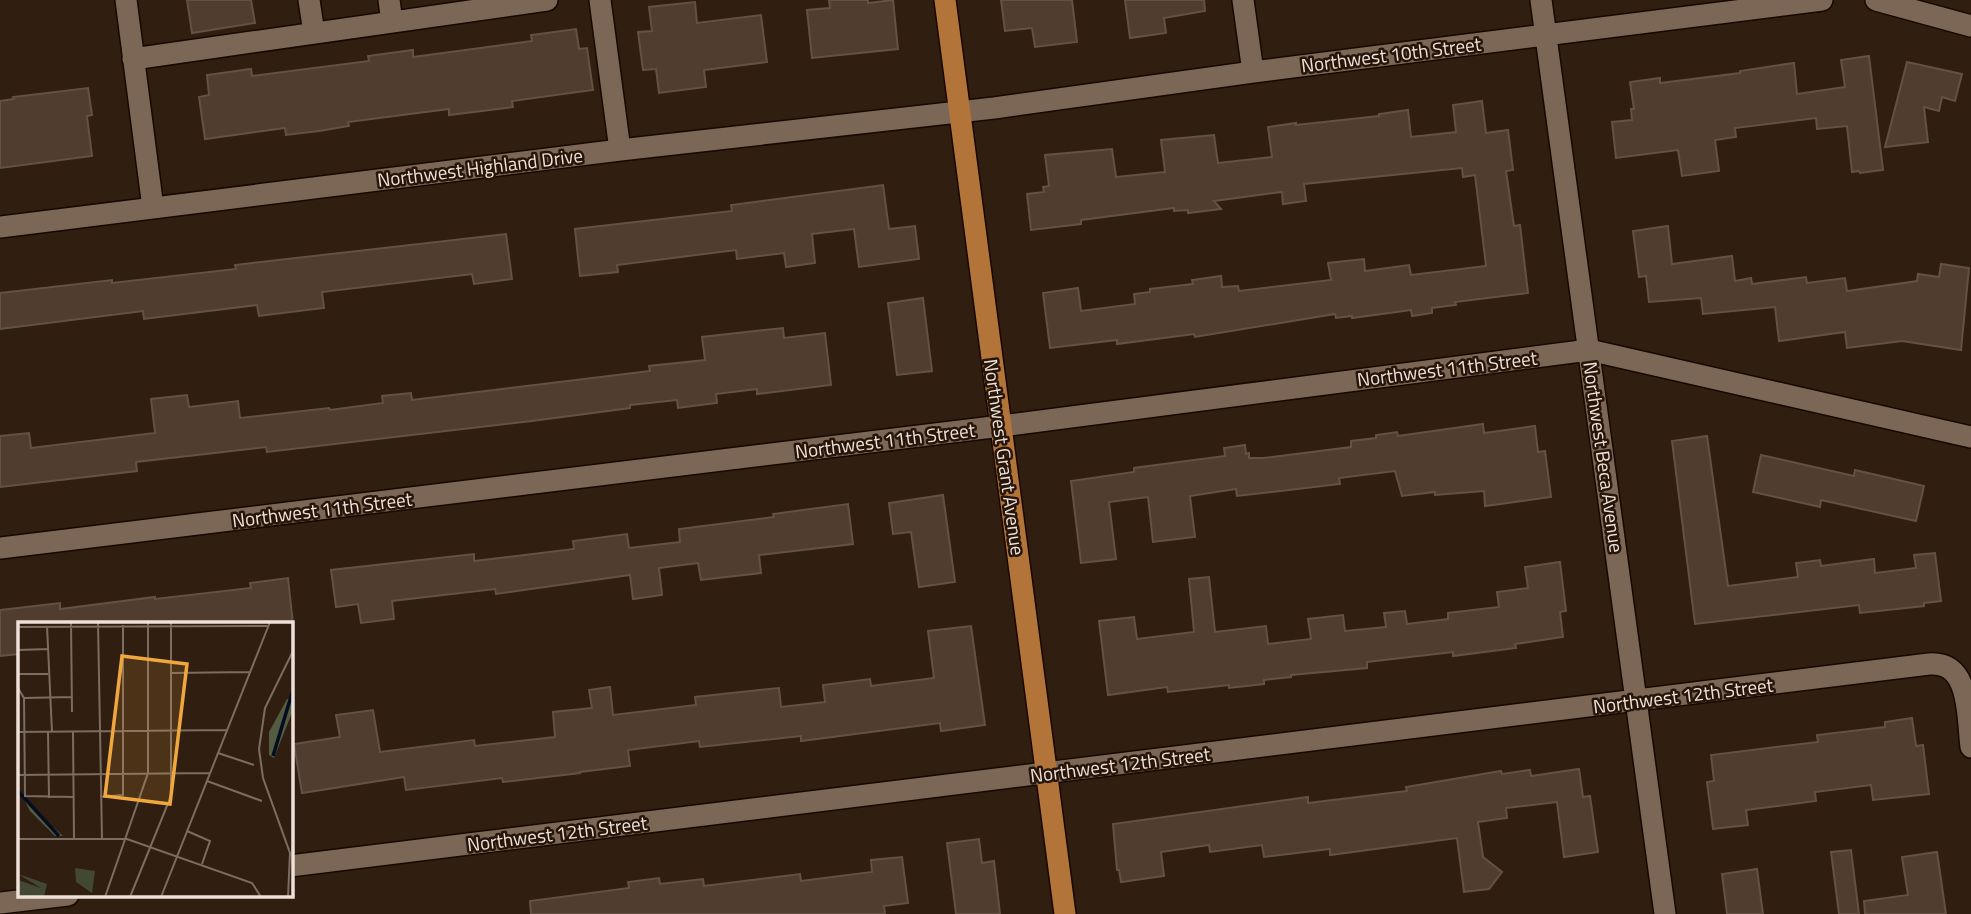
<svg xmlns="http://www.w3.org/2000/svg" width="1971" height="914" font-family="'Titillium Web',sans-serif">
	<rect width="100%" height="100%" fill="#301e11"/>
	<path fill="#513d2f" stroke="#655142" stroke-width="2" d="M 187,0 L 251,0 L 255,23 L 192,33 Z
		M 829,0 L 868,0 L 868,3 L 893,0 L 898,49 L 812,58 L 807,10 L 830,8 Z
		M 1001,0 L 1072,0 L 1077,42 L 1035,47 L 1032,28 L 1005,31 Z
		M 1125,0 L 1204,0 L 1205,11 L 1164,18 L 1166,33 L 1130,38 Z
		M 695,2 L 697,23 L 761,15 L 767,62 L 704,70 L 706,87 L 659,93 L 656,69 L 643,70 L 638,32 L 652,31 L 649,7 Z
		M 576,29 L 579,49 L 587,48 L 593,90 L 512,101 L 513,107 L 482,111 L 449,115 L 449,109 L 348,122 L 349,126 L 319,131 L 286,135 L 285,128 L 205,139 L 199,97 L 209,95 L 207,75 L 251,69 L 252,76 L 369,61 L 368,56 L 413,50 L 413,57 L 532,41 L 531,35 Z
		M 1869,56 L 1883,170 L 1860,173 L 1859,171 L 1852,172 L 1847,126 L 1817,129 L 1816,118 L 1735,128 L 1736,137 L 1715,140 L 1719,171 L 1682,176 L 1678,150 L 1616,158 L 1612,122 L 1632,120 L 1631,109 L 1634,109 L 1630,82 L 1660,78 L 1660,83 L 1740,73 L 1740,71 L 1794,63 L 1797,94 L 1845,87 L 1841,60 Z
		M 1907,62 L 1962,74 L 1955,101 L 1942,97 L 1939,111 L 1924,107 L 1928,142 L 1885,147 Z
		M 88,88 L 92,115 L 87,116 L 92,156 L 0,168 L 0,101 L 14,99 L 13,97 Z
		M 1482,101 L 1486,133 L 1508,130 L 1513,170 L 1506,171 L 1514,226 L 1520,225 L 1528,293 L 1455,302 L 1456,305 L 1432,308 L 1432,313 L 1412,316 L 1411,310 L 1352,318 L 1352,316 L 1336,318 L 1335,314 L 1195,337 L 1194,334 L 1117,344 L 1117,340 L 1050,348 L 1043,293 L 1078,288 L 1081,311 L 1135,304 L 1134,294 L 1150,292 L 1150,289 L 1193,284 L 1192,280 L 1221,276 L 1222,287 L 1238,286 L 1239,291 L 1331,280 L 1328,263 L 1364,259 L 1365,271 L 1409,265 L 1411,275 L 1486,266 L 1475,175 L 1463,177 L 1462,168 L 1304,184 L 1306,201 L 1283,204 L 1282,192 L 1214,201 L 1221,209 L 1188,213 L 1188,210 L 1174,211 L 1174,208 L 1081,220 L 1081,224 L 1031,230 L 1027,194 L 1044,192 L 1043,187 L 1049,186 L 1045,155 L 1112,149 L 1116,177 L 1165,172 L 1161,140 L 1214,135 L 1218,163 L 1272,157 L 1268,127 L 1296,123 L 1296,125 L 1379,116 L 1379,114 L 1408,110 L 1411,137 L 1456,132 L 1453,105 Z
		M 883,185 L 889,229 L 915,226 L 919,259 L 859,267 L 854,229 L 812,234 L 815,263 L 786,267 L 784,253 L 737,259 L 736,250 L 617,265 L 618,272 L 580,276 L 575,229 L 732,211 L 731,205 Z
		M 1668,226 L 1672,264 L 1732,256 L 1735,281 L 1751,278 L 1752,284 L 1806,277 L 1807,283 L 1845,278 L 1847,291 L 1917,281 L 1918,274 L 1939,277 L 1941,264 L 1969,268 L 1961,350 L 1902,341 L 1847,348 L 1845,332 L 1779,341 L 1775,307 L 1703,314 L 1701,298 L 1649,302 L 1646,276 L 1639,277 L 1633,231 Z
		M 506,234 L 512,279 L 474,284 L 472,274 L 322,292 L 324,308 L 259,316 L 257,305 L 144,319 L 143,311 L 0,329 L 0,293 L 112,280 L 112,283 L 236,269 L 235,265 Z
		M 923,298 L 932,371 L 897,375 L 888,303 Z
		M 783,328 L 784,338 L 825,333 L 831,385 L 757,394 L 757,389 L 716,394 L 717,403 L 678,408 L 677,400 L 630,405 L 630,408 L 532,421 L 267,452 L 266,447 L 136,462 L 137,471 L 0,487 L 0,436 L 29,433 L 31,448 L 155,433 L 151,399 L 187,395 L 189,407 L 238,401 L 240,418 L 329,408 L 330,410 L 383,403 L 382,396 L 411,393 L 412,400 L 650,371 L 649,366 L 705,360 L 702,337 Z
		M 1483,424 L 1484,433 L 1535,426 L 1538,452 L 1545,451 L 1551,497 L 1485,506 L 1484,491 L 1435,495 L 1435,492 L 1402,496 L 1395,471 L 1339,478 L 1340,484 L 1237,496 L 1236,489 L 1190,496 L 1195,537 L 1153,542 L 1148,497 L 1109,502 L 1116,559 L 1081,563 L 1071,481 L 1134,472 L 1134,468 L 1225,456 L 1224,448 L 1245,445 L 1246,454 L 1249,453 L 1249,458 L 1264,458 L 1351,447 L 1351,441 L 1376,438 L 1376,435 L 1397,432 L 1398,436 Z
		M 1707,436 L 1728,586 L 1798,577 L 1796,563 L 1820,560 L 1821,566 L 1874,559 L 1875,573 L 1916,568 L 1914,555 L 1935,553 L 1941,601 L 1924,603 L 1924,606 L 1860,613 L 1859,605 L 1695,624 L 1672,441 Z
		M 1761,455 L 1854,476 L 1855,470 L 1924,486 L 1916,521 L 1821,500 L 1820,507 L 1753,492 Z
		M 943,495 L 955,582 L 919,587 L 911,532 L 893,534 L 889,503 Z
		M 848,504 L 853,544 L 759,555 L 761,573 L 701,580 L 698,563 L 659,568 L 662,595 L 633,599 L 630,575 L 496,594 L 495,589 L 392,601 L 394,619 L 361,623 L 358,604 L 336,607 L 331,570 L 474,554 L 474,561 L 574,549 L 573,541 L 627,534 L 629,548 L 680,542 L 679,529 L 774,517 L 773,514 Z
		M 1560,562 L 1566,611 L 1560,612 L 1563,637 L 1515,644 L 1516,648 L 1453,656 L 1453,652 L 1367,662 L 1367,668 L 1291,675 L 1291,677 L 1264,680 L 1264,684 L 1229,688 L 1229,685 L 1168,692 L 1167,687 L 1108,695 L 1099,621 L 1134,617 L 1137,639 L 1194,632 L 1189,579 L 1209,577 L 1215,632 L 1266,626 L 1268,644 L 1311,639 L 1308,619 L 1343,615 L 1345,631 L 1386,627 L 1384,613 L 1405,611 L 1407,624 L 1448,619 L 1448,613 L 1499,607 L 1497,592 L 1528,588 L 1525,567 Z
		M 288,578 L 293,624 L 19,624 L 19,654 L 0,656 L 0,610 L 60,603 L 60,609 L 155,597 L 155,599 L 251,588 L 250,583 Z
		M 971,626 L 985,725 L 941,731 L 940,723 L 801,741 L 801,736 L 700,747 L 699,741 L 628,750 L 630,766 L 580,772 L 580,773 L 503,782 L 502,778 L 406,790 L 404,777 L 302,793 L 294,744 L 340,737 L 336,715 L 373,710 L 380,752 L 474,740 L 475,746 L 555,737 L 553,712 L 592,708 L 589,690 L 610,687 L 613,715 L 696,705 L 695,697 L 779,688 L 781,707 L 825,702 L 823,685 L 870,679 L 871,686 L 934,678 L 928,631 Z
		M 1912,718 L 1916,746 L 1923,745 L 1929,794 L 1873,800 L 1871,785 L 1815,792 L 1816,801 L 1746,810 L 1748,825 L 1713,829 L 1707,782 L 1714,781 L 1711,755 L 1818,742 L 1817,735 L 1885,727 L 1885,722 Z
		M 1579,769 L 1583,797 L 1590,796 L 1598,852 L 1564,857 L 1557,802 L 1506,808 L 1507,818 L 1478,822 L 1483,857 L 1502,872 L 1489,889 L 1464,892 L 1457,838 L 1330,855 L 1330,849 L 1264,857 L 1262,845 L 1210,852 L 1209,845 L 1161,852 L 1164,876 L 1121,882 L 1119,870 L 1117,870 L 1113,824 L 1308,797 L 1308,803 L 1407,791 L 1406,787 L 1501,771 L 1502,774 L 1530,770 L 1531,776 Z
		M 979,839 L 982,863 L 994,861 L 1000,914 L 956,914 L 947,843 Z
		M 1851,850 L 1859,914 L 1839,914 L 1831,852 Z
		M 1937,852 L 1946,914 L 1865,914 L 1864,901 L 1908,895 L 1902,857 Z
		M 902,857 L 908,903 L 884,906 L 885,914 L 531,914 L 530,901 L 629,888 L 628,882 L 659,878 L 660,884 L 703,879 L 704,886 L 800,874 L 801,881 L 872,872 L 871,860 Z
		M 1757,869 L 1763,914 L 1727,914 L 1722,874 Z"/>
	<g fill="none" stroke-linecap="round" stroke-linejoin="round">
		<g stroke="#170800" stroke-width="24">
			<path id="minor" d="M 126,0 L 153,208
				M 309,0 L 314,33
				M 389,0 L 392,22
				M 600,0 L 620,150
				M 1243,0 L 1253,72
				M 1541,0 L 1665,914
				M 1876,0 L 1971,26
				M 133,59 L 547,0
				M 0,227 L 620,150 L 994,108 L 1253,72 L 1822,0
				M 0,548 L 1001,426 L 1589,350 L 1971,437
				M 290,866 L 1929,664 C 1971,661 1967,716 1971,747
				M 0,903 L 68,895"/>
		</g>
		<g stroke="#170800" stroke-width="24">
			<path id="major" d="M 945,0 L 1065,914"/>
		</g>
		<use href="#minor" stroke="#7c6757" stroke-width="21"/>
		<use href="#major" stroke="#b3743a" stroke-width="21"/>
	</g>
	<g text-anchor="middle" dominant-baseline="central" stroke-width="5" stroke-linejoin="round" paint-order="stroke">
		<g font-size="19" fill="#eee1d9" stroke="#261508">
			<text transform="translate(1391 54) rotate(-7)">Northwest 10th Street</text>
			<text transform="translate(480 167) rotate(-7)">Northwest Highland Drive</text>
			<text transform="translate(1447 368) rotate(-7)">Northwest 11th Street</text>
			<text transform="translate(885 440) rotate(-7)">Northwest 11th Street</text>
			<text transform="translate(1005 457) rotate(82)">Northwest Grant Avenue</text>
			<text transform="translate(1604 457) rotate(82)">Northwest Beca Avenue</text>
			<text transform="translate(322 509) rotate(-7)">Northwest 11th Street</text>
			<text transform="translate(1683 695) rotate(-7)">Northwest 12th Street</text>
			<text transform="translate(1120 764) rotate(-7)">Northwest 12th Street</text>
			<text transform="translate(557 833) rotate(-7)">Northwest 12th Street</text>
		</g>
	</g>
	<g transform="translate(18 622)">
		<rect width="275" height="275" fill="#301e11"/>
		<path d="M 57,246 L 77,249 L 74,271 L 58,260 ZM 0,252 L 29,262 L 26,275 L 0,273 L 0,258 L 23,266 Z" fill="#424834"/>
		<path d="M 269,77 L 275,77 L 275,88 L 256,136 L 251,133 L 251,110 ZM 0,166 L 18,189 L 45,214 L 37,214 L 12,189 Z" fill="#535b41"/>
		<path fill="none" stroke="#050d20" stroke-width="3.5" d="M 255,134 L 275,68M 0,169 L 41,214"/>
		<path fill="none" stroke="#7c6c61" stroke-width="2" d="M 53,0 L 54,90M 80,0 L 84,216M 29,4 L 34,110M 0,5 L 251,4M 0,28 L 30,27M 153,51 L 232,50M 0,52 L 30,52M 0,66 L 6,76 L 7,174 L 56,175M 6,76 L 54,75M 0,110 L 209,108M 30,110 L 31,176M 55,110 L 56,216M 200,131 L 236,143M 0,153 L 192,151M 189,159 L 244,179M 82,175 L 105,173 L 105,3M 169,209 L 192,219 L 184,242M 0,217 L 109,217 L 234,261 L 243,275M 87,275 L 130,151 L 130,0M 112,275 L 153,174 L 153,0M 143,275 L 252,0M 270,275 L 272,231 L 245,156 L 241,127 L 247,86 L 275,29"/>
		<path fill="#f0a73e" fill-opacity="0.15" stroke="#f0a73e" stroke-width="3.5" d="M 104,34 L 169,42 L 152,182 L 87,174 Z"/>
		<rect width="275" height="275" fill="none" stroke="#eee1d9" stroke-width="3.5"/>
	</g>
</svg>
